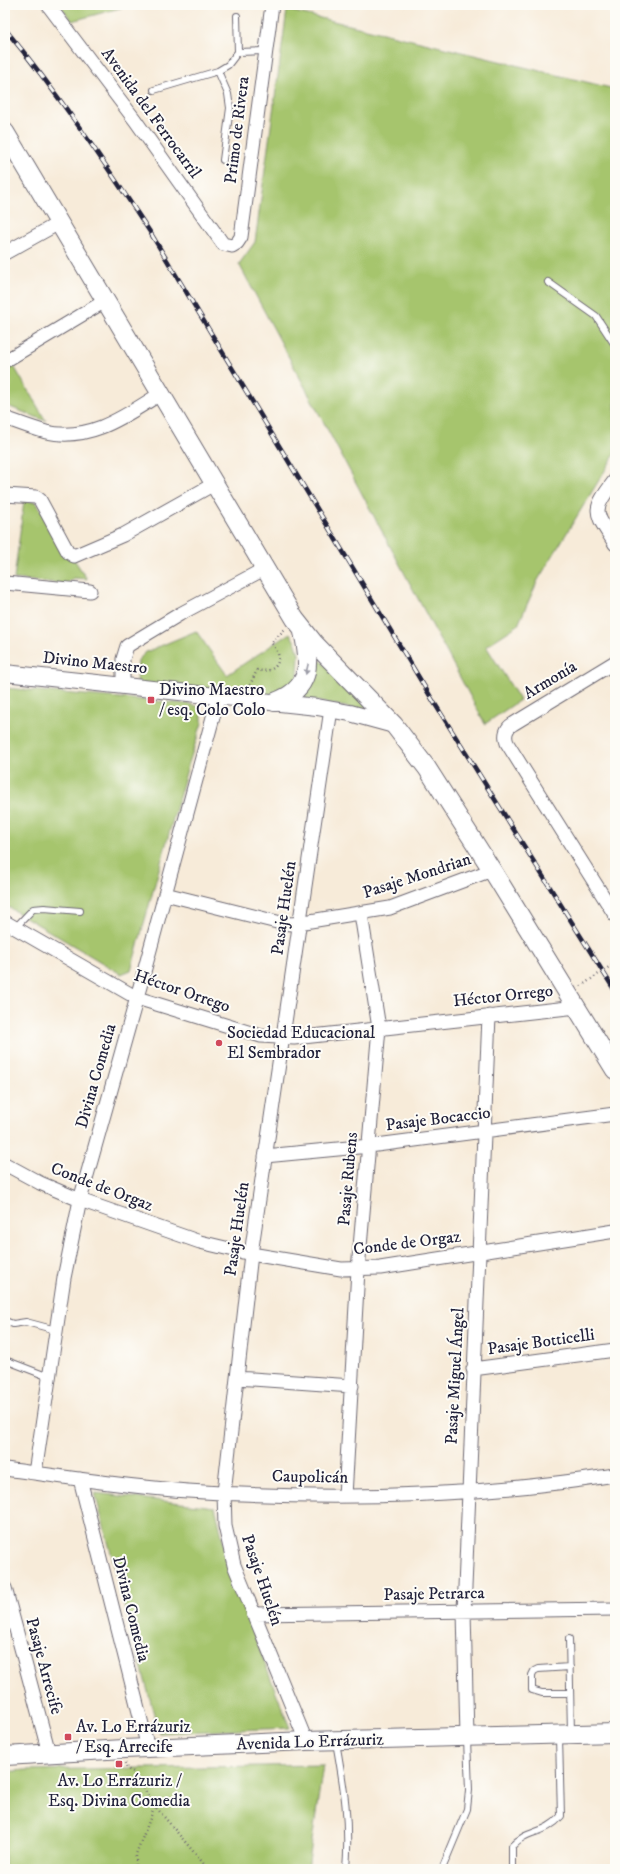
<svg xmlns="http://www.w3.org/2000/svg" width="620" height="1874" font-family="'IM FELL DW Pica',serif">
	<rect width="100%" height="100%" fill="#fdfcf7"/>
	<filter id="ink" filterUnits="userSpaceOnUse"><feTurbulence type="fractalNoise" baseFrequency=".025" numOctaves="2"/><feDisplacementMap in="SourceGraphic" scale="8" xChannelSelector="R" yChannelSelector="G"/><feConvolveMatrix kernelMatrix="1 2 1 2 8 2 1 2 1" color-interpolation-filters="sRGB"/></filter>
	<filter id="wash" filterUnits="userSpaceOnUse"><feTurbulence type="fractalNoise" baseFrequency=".012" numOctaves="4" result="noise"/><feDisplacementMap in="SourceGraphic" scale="16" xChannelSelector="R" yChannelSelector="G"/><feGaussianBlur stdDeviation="0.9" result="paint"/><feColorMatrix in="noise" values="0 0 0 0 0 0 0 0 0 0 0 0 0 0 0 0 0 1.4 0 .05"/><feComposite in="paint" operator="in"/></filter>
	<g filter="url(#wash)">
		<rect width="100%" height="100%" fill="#f7ebd9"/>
		<path fill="#a6c56d" stroke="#647454" d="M 60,5 L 131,5 L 72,21 Z
			M 287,10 L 615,89 L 615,454 L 538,580 L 518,625 L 486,646 L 520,700 L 485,724 L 239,264 L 255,242 Z
			M 12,363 L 46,421 L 5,405 L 5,367 Z
			M 24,501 L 36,502 L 87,579 L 73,578 L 67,584 L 14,579 Z
			M 196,631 L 227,675 L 290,633 L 296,644 L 299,654 L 298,677 L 282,697 L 137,684 L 138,660 L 146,652 Z
			M 314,654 L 368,707 L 361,710 L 301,698 C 314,683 314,673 314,654 Z
			M 5,688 L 189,704 L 197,706 L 202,712 L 202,723 L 187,769 L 131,970 L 121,974 L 5,905 Z
			M 95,1493 L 215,1507 L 234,1584 L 290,1728 L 159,1733 Z
			M 323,1765 L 308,1869 L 5,1869 L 5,1772 L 24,1770 Z"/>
	</g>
	<g filter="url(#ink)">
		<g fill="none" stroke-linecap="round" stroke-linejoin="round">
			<g stroke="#6d6872" stroke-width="8">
				<path id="service" d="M 237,16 L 238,52 L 265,51
					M 218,71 L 228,94 L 230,108 L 223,160
					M 154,90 L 218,71 L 228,65 L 238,52
					M 548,282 L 596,316 L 615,345
					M 15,928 L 33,909 L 44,908 L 80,911
					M 5,1321 L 13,1324 L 26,1322 L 56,1330
					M 5,1360 L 49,1377
					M 569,1639 L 571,1733
					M 570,1667 L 538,1669 L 534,1671 L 532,1675 L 532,1690 L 542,1693 L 570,1693
					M 336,1742 C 344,1787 350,1823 346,1869
					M 442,1869 L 467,1809 L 469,1790 L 467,1739
					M 512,1869 L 512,1846 C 527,1829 545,1835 561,1816 L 559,1737"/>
			</g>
			<g stroke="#6d6872" stroke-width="15">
				<path id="minor" d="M 48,5 L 135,120 L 223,244 L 232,246 L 237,243 L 241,237 L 272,5
					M 5,253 L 59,223
					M 5,361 L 105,301
					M 5,418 C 19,423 32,428 46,432 C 90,442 125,416 160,394
					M 615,480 C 590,513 595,511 615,544
					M 5,495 L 36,497 L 40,500 L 68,552 L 74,556 L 123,535 L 214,484
					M 5,583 L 90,591
					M 615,662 L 513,724 C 506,728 504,735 507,743 L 615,915
					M 123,685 L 123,659 L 127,646 L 180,614 L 264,569
					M 165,894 L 281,923 L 292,924 L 390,908 L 492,870
					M 5,922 L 137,998 L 261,1036 L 294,1038 L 577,1007
					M 265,1156 L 369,1146 L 615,1114
					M 5,1164 L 40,1183 L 80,1200 L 200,1242 L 251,1254 L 341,1269 L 380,1268 L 615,1231
					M 473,1369 L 615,1350
					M 237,1378 L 352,1386
					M 5,1469 C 66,1477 127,1487 188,1491 C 331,1501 474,1497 615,1475
					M 35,1473 L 64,1278 L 80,1200 L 141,983 L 219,695
					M 80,1479 L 148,1748
					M 345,1496 L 358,1270 L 379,1028 L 361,914
					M 5,1588 L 49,1753
					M 253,1614 L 615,1609
					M 467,1737 L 464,1611 L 489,1016
					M 306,1741 L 234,1565 L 225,1526 L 224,1493 L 251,1254 L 331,709"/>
			</g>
			<g stroke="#6d6872" stroke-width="18">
				<path id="tertiary" d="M 5,673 L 317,707 L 350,713 L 394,725"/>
			</g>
			<g stroke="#6d6872" stroke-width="20">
				<path id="secondary" d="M 5,132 L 295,619 L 314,643 L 394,725 L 427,768 L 492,870 L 615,1070
					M 275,702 C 311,689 311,664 303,632
					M 5,1756 L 124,1749 L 306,1741 L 615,1733"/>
			</g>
			<path stroke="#6d6872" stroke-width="2.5" stroke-dasharray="1 3" stroke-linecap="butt" d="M 250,685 L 257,670 C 277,675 286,657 271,643 L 285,629
				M 581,986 L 615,963
				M 125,1763 L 127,1769 L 133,1772 L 155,1806 L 208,1869
				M 136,1869 L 136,1854 L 155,1806"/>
			<use href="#service" stroke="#fff" stroke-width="6"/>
			<use href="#minor" stroke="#fff" stroke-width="13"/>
			<use href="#tertiary" stroke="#fff" stroke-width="16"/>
			<use href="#secondary" stroke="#fff" stroke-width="18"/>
			<g stroke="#22223b" stroke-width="4.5">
				<path id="rail" d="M 5,29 C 58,93 104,162 150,232 L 435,704 L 615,991"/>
			</g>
			<use href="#rail" stroke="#fdfcf7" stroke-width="3" stroke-dasharray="9" stroke-linecap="butt"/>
		</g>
		<defs><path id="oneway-solid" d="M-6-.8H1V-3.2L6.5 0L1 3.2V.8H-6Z"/></defs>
		<use fill="#9c9ca7" href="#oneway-solid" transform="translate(307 669) rotate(103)"/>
	</g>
	<g fill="#d1495b" stroke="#fdfcf7" stroke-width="1.5">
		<rect x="147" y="696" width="8" height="8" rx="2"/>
		<circle cx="219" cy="1043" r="4"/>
		<rect x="64" y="1733" width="8" height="8" rx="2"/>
		<rect x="115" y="1760" width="8" height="8" rx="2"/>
	</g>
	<g text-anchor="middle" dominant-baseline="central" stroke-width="4" stroke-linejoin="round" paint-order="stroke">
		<g font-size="17" fill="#22223b" stroke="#fdfcf7">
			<text transform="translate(151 113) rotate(54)">Avenida del Ferrocarril</text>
			<text transform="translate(237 130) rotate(-83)">Primo de Rivera</text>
			<text transform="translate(95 663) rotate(6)">Divino Maestro</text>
			<text transform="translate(550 680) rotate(-31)">Armonía</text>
			<text transform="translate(417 876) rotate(-18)">Pasaje Mondrian</text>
			<text transform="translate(284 908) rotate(-82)">Pasaje Huelén</text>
			<text transform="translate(182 991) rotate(19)">Héctor Orrego</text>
			<text transform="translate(503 996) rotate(-6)">Héctor Orrego</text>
			<text transform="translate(96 1076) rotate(-74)">Divina Comedia</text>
			<text transform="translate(438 1119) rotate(-7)">Pasaje Bocaccio</text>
			<text transform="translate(348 1179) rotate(-85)">Pasaje Rubens</text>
			<text transform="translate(102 1187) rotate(21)">Conde de Orgaz</text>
			<text transform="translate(237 1229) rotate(-82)">Pasaje Huelén</text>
			<text transform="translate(407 1243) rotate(-7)">Conde de Orgaz</text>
			<text transform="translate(541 1342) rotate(-8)">Pasaje Botticelli</text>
			<text transform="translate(455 1376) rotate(-87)">Pasaje Miguel Ángel</text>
			<text transform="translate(310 1477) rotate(1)">Caupolicán</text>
			<text transform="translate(262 1580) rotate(71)">Pasaje Huelén</text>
			<text transform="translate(434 1594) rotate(-1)">Pasaje Petrarca</text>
			<text transform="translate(131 1609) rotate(76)">Divina Comedia</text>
			<text transform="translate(44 1666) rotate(75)">Pasaje Arrecife</text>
			<text transform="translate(310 1742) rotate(-2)">Avenida Lo Errázuriz</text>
		</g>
		<g font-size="17" fill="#22223b" stroke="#fdfcf7" text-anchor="start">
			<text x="159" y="690">Divino Maestro<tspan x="159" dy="20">/ esq. Colo Colo</tspan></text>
			<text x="227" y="1033">Sociedad Educacional<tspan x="227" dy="20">El Sembrador</tspan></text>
			<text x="76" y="1727">Av. Lo Errázuriz<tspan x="76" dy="20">/ Esq. Arrecife</tspan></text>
			<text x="119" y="1781" text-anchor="middle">Av. Lo Errázuriz /<tspan x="119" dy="20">Esq. Divina Comedia</tspan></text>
		</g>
	</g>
	<rect width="620" height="1874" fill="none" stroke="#fdfcf7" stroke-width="20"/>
</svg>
